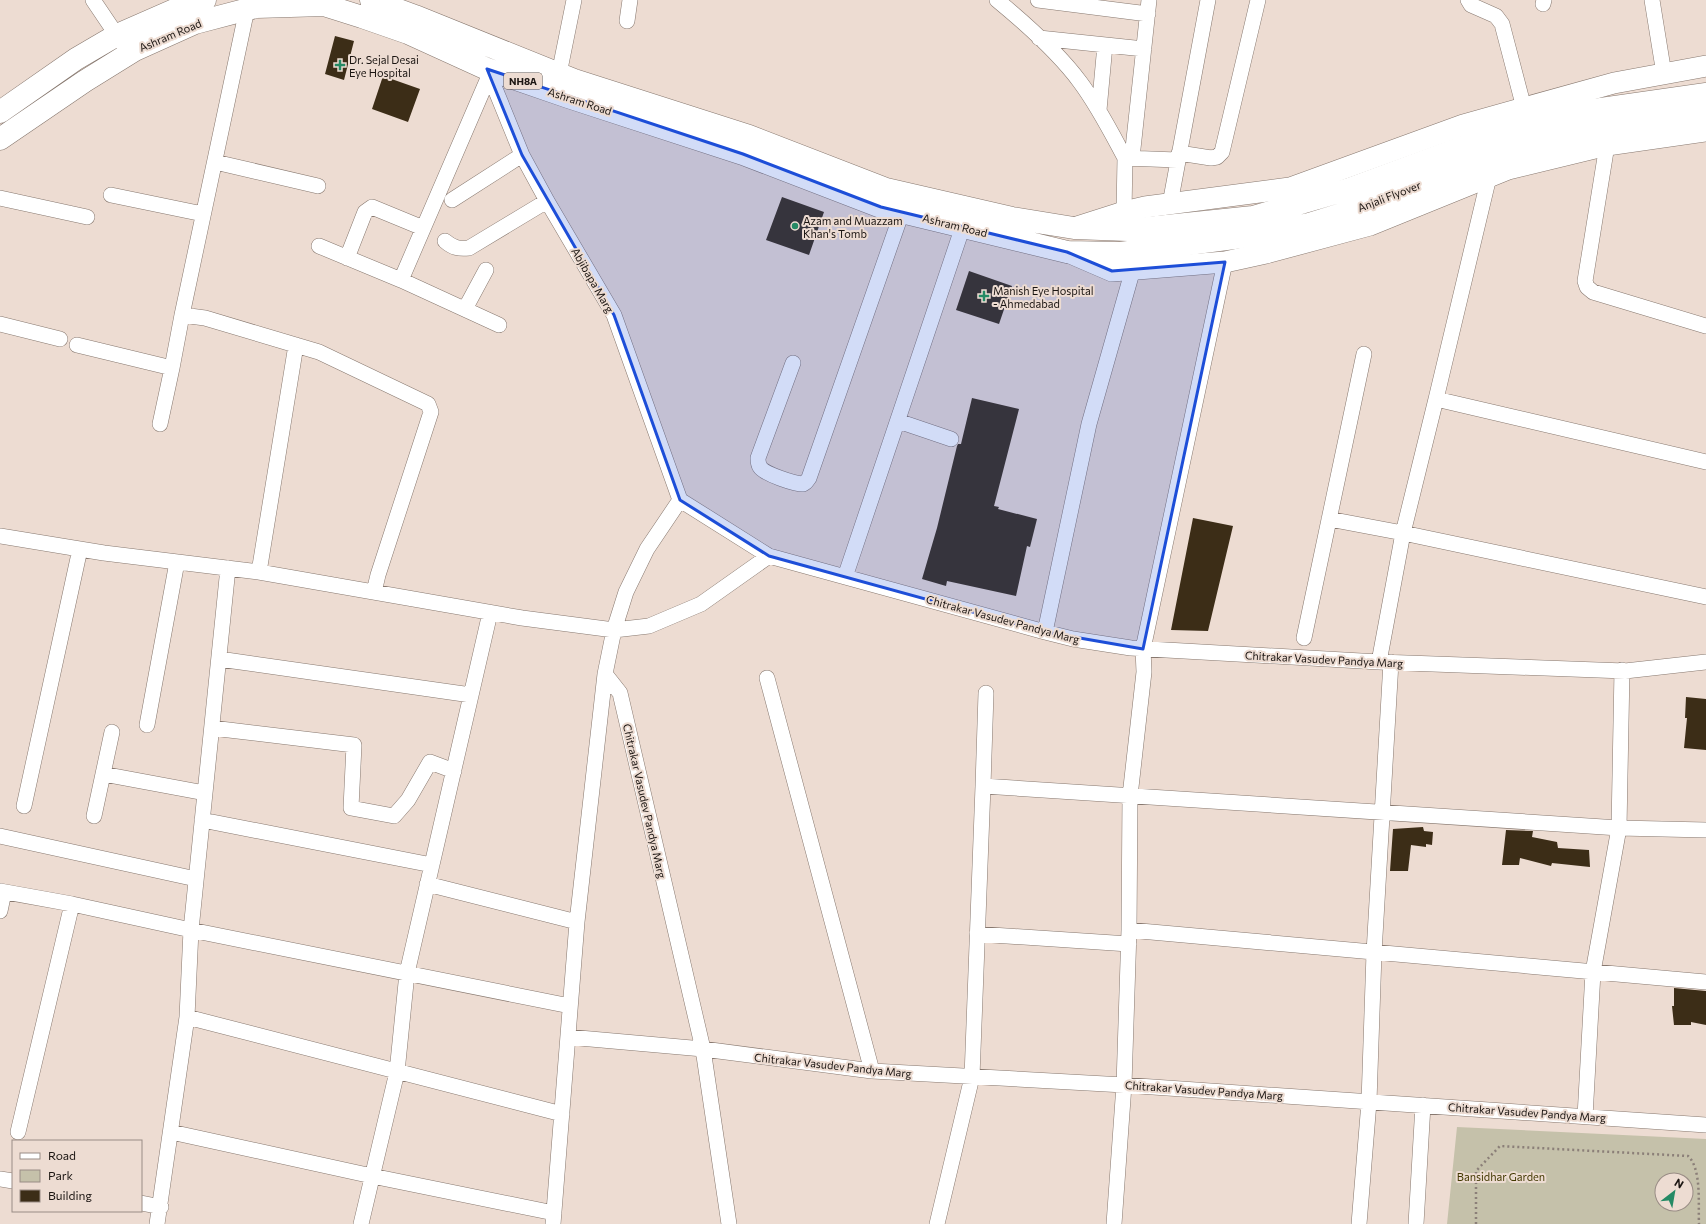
<svg xmlns="http://www.w3.org/2000/svg" width="1706" height="1224" font-family="Commissioner,sans-serif">
	<rect width="100%" height="100%" fill="#eddcd2"/>
	<path fill="#c5c1aa" fill-rule="evenodd" d="M 1457,1127 L 1706,1139 L 1706,1224 L 1447,1224 ZM 1662,1180 L 1686,1180 L 1686,1204 L 1662,1204 Z"/>
	<path fill="#3c2d17" d="M 335,36 L 354,41 L 344,80 L 325,74 Z
		M 383,76 L 420,89 L 408,122 L 372,109 Z
		M 782,197 L 824,212 L 809,255 L 766,240 Z
		M 969,271 L 1012,286 L 999,324 L 956,310 Z
		M 972,398 L 1019,409 L 994,506 L 999,507 L 998,509 L 1037,519 L 1030,547 L 1027,546 L 1016,596 L 947,581 L 946,586 L 922,579 L 937,528 L 957,446 L 958,444 L 961,444 Z
		M 1193,518 L 1233,526 L 1208,631 L 1171,630 Z
		M 1686,697 L 1706,699 L 1706,750 L 1684,748 L 1687,718 L 1685,718 Z
		M 1423,827 L 1424,831 L 1433,832 L 1432,845 L 1426,844 L 1426,847 L 1411,845 L 1408,871 L 1390,871 L 1393,829 Z
		M 1506,830 L 1533,831 L 1532,837 L 1557,842 L 1558,848 L 1589,850 L 1590,867 L 1552,863 L 1551,866 L 1520,858 L 1519,865 L 1502,865 Z
		M 1674,988 L 1706,991 L 1706,1025 L 1691,1022 L 1691,1025 L 1674,1025 L 1672,1006 L 1674,1006 Z"/>
	<g fill="none" stroke-linecap="round" stroke-linejoin="round">
		<g stroke="#87786f" stroke-width="16">
			<path id="street" d="M 93,0 L 122,43
				M 997,0 C 1026,24 1058,52 1080,82 C 1098,106 1111,132 1125,158 L 1177,160
				M 1038,0 L 1148,14
				M 1468,0 L 1471,5 L 1496,16 L 1502,24 L 1524,108
				M 1652,0 L 1664,74
				M 1543,4 L 1544,0
				M 247,9 L 182,315 L 205,318 L 319,352 L 428,404 L 431,412 L 378,575 L 374,592
				M 627,21 L 630,0
				M 1039,38 L 1144,49
				M 487,69 L 522,155 L 547,201 L 614,315 L 680,500
				M 559,74 L 574,0
				M 489,76 L 401,280 L 499,325
				M 1099,110 L 1105,45
				M 1607,145 L 1585,281 L 1587,287 L 1593,292 L 1706,326
				M 1179,153 L 1211,158 L 1217,157 L 1222,152 L 1258,0
				M 1132,158 L 1149,0
				M 215,162 L 318,186
				M 1489,177 L 1436,399 L 1706,462
				M 111,195 L 203,214
				M 0,198 L 87,217
				M 452,200 L 522,155
				M 1170,204 L 1208,0
				M 1124,212 L 1125,158
				M 445,241 C 453,248 459,249 469,248 L 547,201
				M 319,246 L 401,280
				M 347,258 L 365,212 L 372,207 L 423,228
				M 465,309 L 486,270
				M 0,324 L 60,339
				M 77,345 L 172,368 L 182,315
				M 793,363 L 758,458 C 758,461 758,464 760,467 C 764,474 795,484 803,484 L 806,482 L 809,478 L 902,212
				M 898,421 L 951,439
				M 160,424 L 172,368
				M 680,500 L 769,556 L 1045,632 L 1073,639 L 1131,648 L 1379,662 L 1625,671 L 1706,662
				M 1329,519 L 1403,533 L 1436,399
				M 0,536 L 104,553 L 259,572 L 522,618 L 614,630 L 649,626 L 701,604 L 769,556
				M 259,572 L 296,345
				M 845,577 L 963,226
				M 1045,632 L 1089,424 L 1133,269
				M 1304,638 L 1364,354
				M 219,659 L 471,695
				M 1379,662 L 1403,533 L 1706,597
				M 605,674 L 620,693 L 703,1049 L 729,1224
				M 767,678 L 872,1071
				M 147,725 L 177,562
				M 212,728 L 354,745 L 351,808 L 394,816 L 408,800 L 430,762 L 454,771
				M 103,774 L 205,793
				M 983,786 L 986,693
				M 24,806 L 80,549
				M 94,816 L 112,732
				M 202,820 L 432,865
				M 0,836 L 196,879
				M 427,884 L 577,922
				M 0,891 L 72,904 L 191,930 L 570,1006
				M 0,911 L 4,892
				M 1129,930 L 1706,982
				M 977,934 L 1129,944
				M 187,1017 L 562,1114
				M 568,1037 L 703,1049 L 872,1071 L 1124,1085 L 1706,1125
				M 1585,1117 L 1593,972 L 1619,828 L 1622,670
				M 18,1132 L 72,904
				M 171,1132 L 372,1176 L 554,1213
				M 0,1179 L 13,1181
				M 141,1203 L 161,1207
				M 157,1224 L 187,1017 L 191,930 L 228,568
				M 361,1224 L 397,1072 L 407,973 L 490,613
				M 553,1224 L 577,922 L 605,674 L 614,630 L 626,592 L 647,549 L 680,500
				M 937,1224 L 972,1077 L 983,786 L 1619,828 L 1706,830
				M 1114,1224 L 1124,1085 L 1129,930 L 1130,796 L 1144,672 L 1143,649 L 1225,262
				M 1359,1224 L 1369,1102 L 1374,953 L 1391,662
				M 1416,1224 L 1423,1105"/>
		</g>
		<g stroke="#87786f" stroke-width="22">
			<path id="secondary" d="M 1077,227 L 1124,212 L 1145,207 L 1290,188 L 1463,125 L 1614,83 L 1706,66
				M 1068,252 L 1112,271 L 1225,262 L 1266,253 L 1370,225 L 1508,169 L 1607,145 L 1706,131"/>
		</g>
		<g stroke="#87786f" stroke-width="23">
			<path id="primary" d="M 371,0 L 415,16 L 574,80 L 749,136 L 886,189 L 1012,218 L 1074,228 L 1128,230 L 1253,217 L 1349,189 L 1514,128 L 1580,112 L 1706,94
				M 0,112 L 76,59 L 117,35 L 188,4 L 205,0
				M 0,139 L 85,81 L 135,50 L 195,23 L 256,7 L 324,5 L 362,17 L 408,33 L 487,69 L 568,97 L 743,154 L 881,207 L 1067,252 L 1121,253 L 1257,235 L 1309,224 L 1358,209 L 1524,145 L 1579,133 L 1706,115"/>
		</g>
		<path stroke="#8b7f78" stroke-width="2.5" stroke-dasharray="2 3" stroke-linecap="butt" d="M 1476,1224 L 1476,1171 L 1500,1146 L 1688,1156 C 1702,1169 1698,1205 1699,1224"/>
		<use href="#street" stroke="#fff" stroke-width="15"/>
		<use href="#secondary" stroke="#fff" stroke-width="21"/>
		<use href="#primary" stroke="#fff" stroke-width="22"/>
	</g>
	<path fill="#1d4ed8" fill-opacity="0.2" stroke="#1d4ed8" stroke-width="3" stroke-linejoin="round" d="M 487,69 L 743,154 L 881,207 L 1067,252 L 1112,271 L 1225,262 L 1143,649 L 1045,632 L 769,556 L 680,500 L 614,315 L 522,155 Z"/>
	<g fill="#258a65" stroke="#eddcd2" stroke-width="1.5">
		<path d="M338 59h4v4h4v4h-4v4h-4v-4h-4v-4h4z"/>
		<circle cx="795" cy="226" r="4"/>
		<path d="M982 290h4v4h4v4h-4v4h-4v-4h-4v-4h4z"/>
	</g>
	<g text-anchor="middle" dominant-baseline="central" stroke-width="4" stroke-linejoin="round" paint-order="stroke">
		<rect fill="#eddcd2" stroke="#5a514c" stroke-width="1" x="504" y="73" width="38" height="16" rx="3"/>
		<g font-size="10" font-weight="bold" fill="#1b1512">
			<text x="523" y="81">NH8A</text>
		</g>
		<g font-size="11" fill="#1b1512" stroke="#eddcd2">
			<text transform="translate(170 35) rotate(-23)">Ashram Road</text>
			<text transform="translate(580 101) rotate(18)">Ashram Road</text>
			<text transform="translate(1389 196) rotate(-21)">Anjali Flyover</text>
			<text transform="translate(955 225) rotate(14)">Ashram Road</text>
			<text transform="translate(593 280) rotate(60)">Abjibapa Marg</text>
			<text transform="translate(1003 619) rotate(15)">Chitrakar Vasudev Pandya Marg</text>
			<text transform="translate(1324 659) rotate(3)">Chitrakar Vasudev Pandya Marg</text>
			<text transform="translate(645 801) rotate(77)">Chitrakar Vasudev Pandya Marg</text>
			<text transform="translate(833 1065) rotate(6)">Chitrakar Vasudev Pandya Marg</text>
			<text transform="translate(1204 1090) rotate(4)">Chitrakar Vasudev Pandya Marg</text>
			<text transform="translate(1527 1112) rotate(4)">Chitrakar Vasudev Pandya Marg</text>
		</g>
		<g font-size="11" fill="#1b1512" stroke="#eddcd2" text-anchor="start">
			<text x="349" y="59">Dr. Sejal Desai<tspan x="349" dy="13">Eye Hospital</tspan></text>
			<text x="803" y="220">Azam and Muazzam<tspan x="803" dy="13">Khan's Tomb</tspan></text>
			<text x="993" y="290">Manish Eye Hospital<tspan x="993" dy="13">- Ahmedabad</tspan></text>
		</g>
		<g font-size="11" fill="#423800" stroke="#eddcd2">
			<text x="1501" y="1176">Bansidhar Garden</text>
		</g>
	</g>
	<rect x="12" y="1140" width="130" height="72" fill="#eddcd2" stroke="#998c85"/>
	<rect x="20" y="1153" width="20" height="6" fill="#ffffff" stroke="#998c85"/>
	<text x="48" y="1160" font-size="12" fill="#1b1512">Road</text>
	<rect x="20" y="1170" width="20" height="12" fill="#c5c1aa" stroke="#998c85"/>
	<text x="48" y="1180" font-size="12" fill="#1b1512">Park</text>
	<rect x="20" y="1190" width="20" height="12" fill="#3c2d17" stroke="#998c85"/>
	<text x="48" y="1200" font-size="12" fill="#1b1512">Building</text>
	<g transform="translate(1674 1192) rotate(31)"><circle r="19" fill="#eddcd2" stroke="#998c85"/>
	<path d="M0-3L7 15L0 10L-7 15Z" fill="#258a65"/>
	<text y="-6" font-size="11" font-weight="bold" text-anchor="middle" fill="#1b1512">N</text>
	</g>
</svg>
